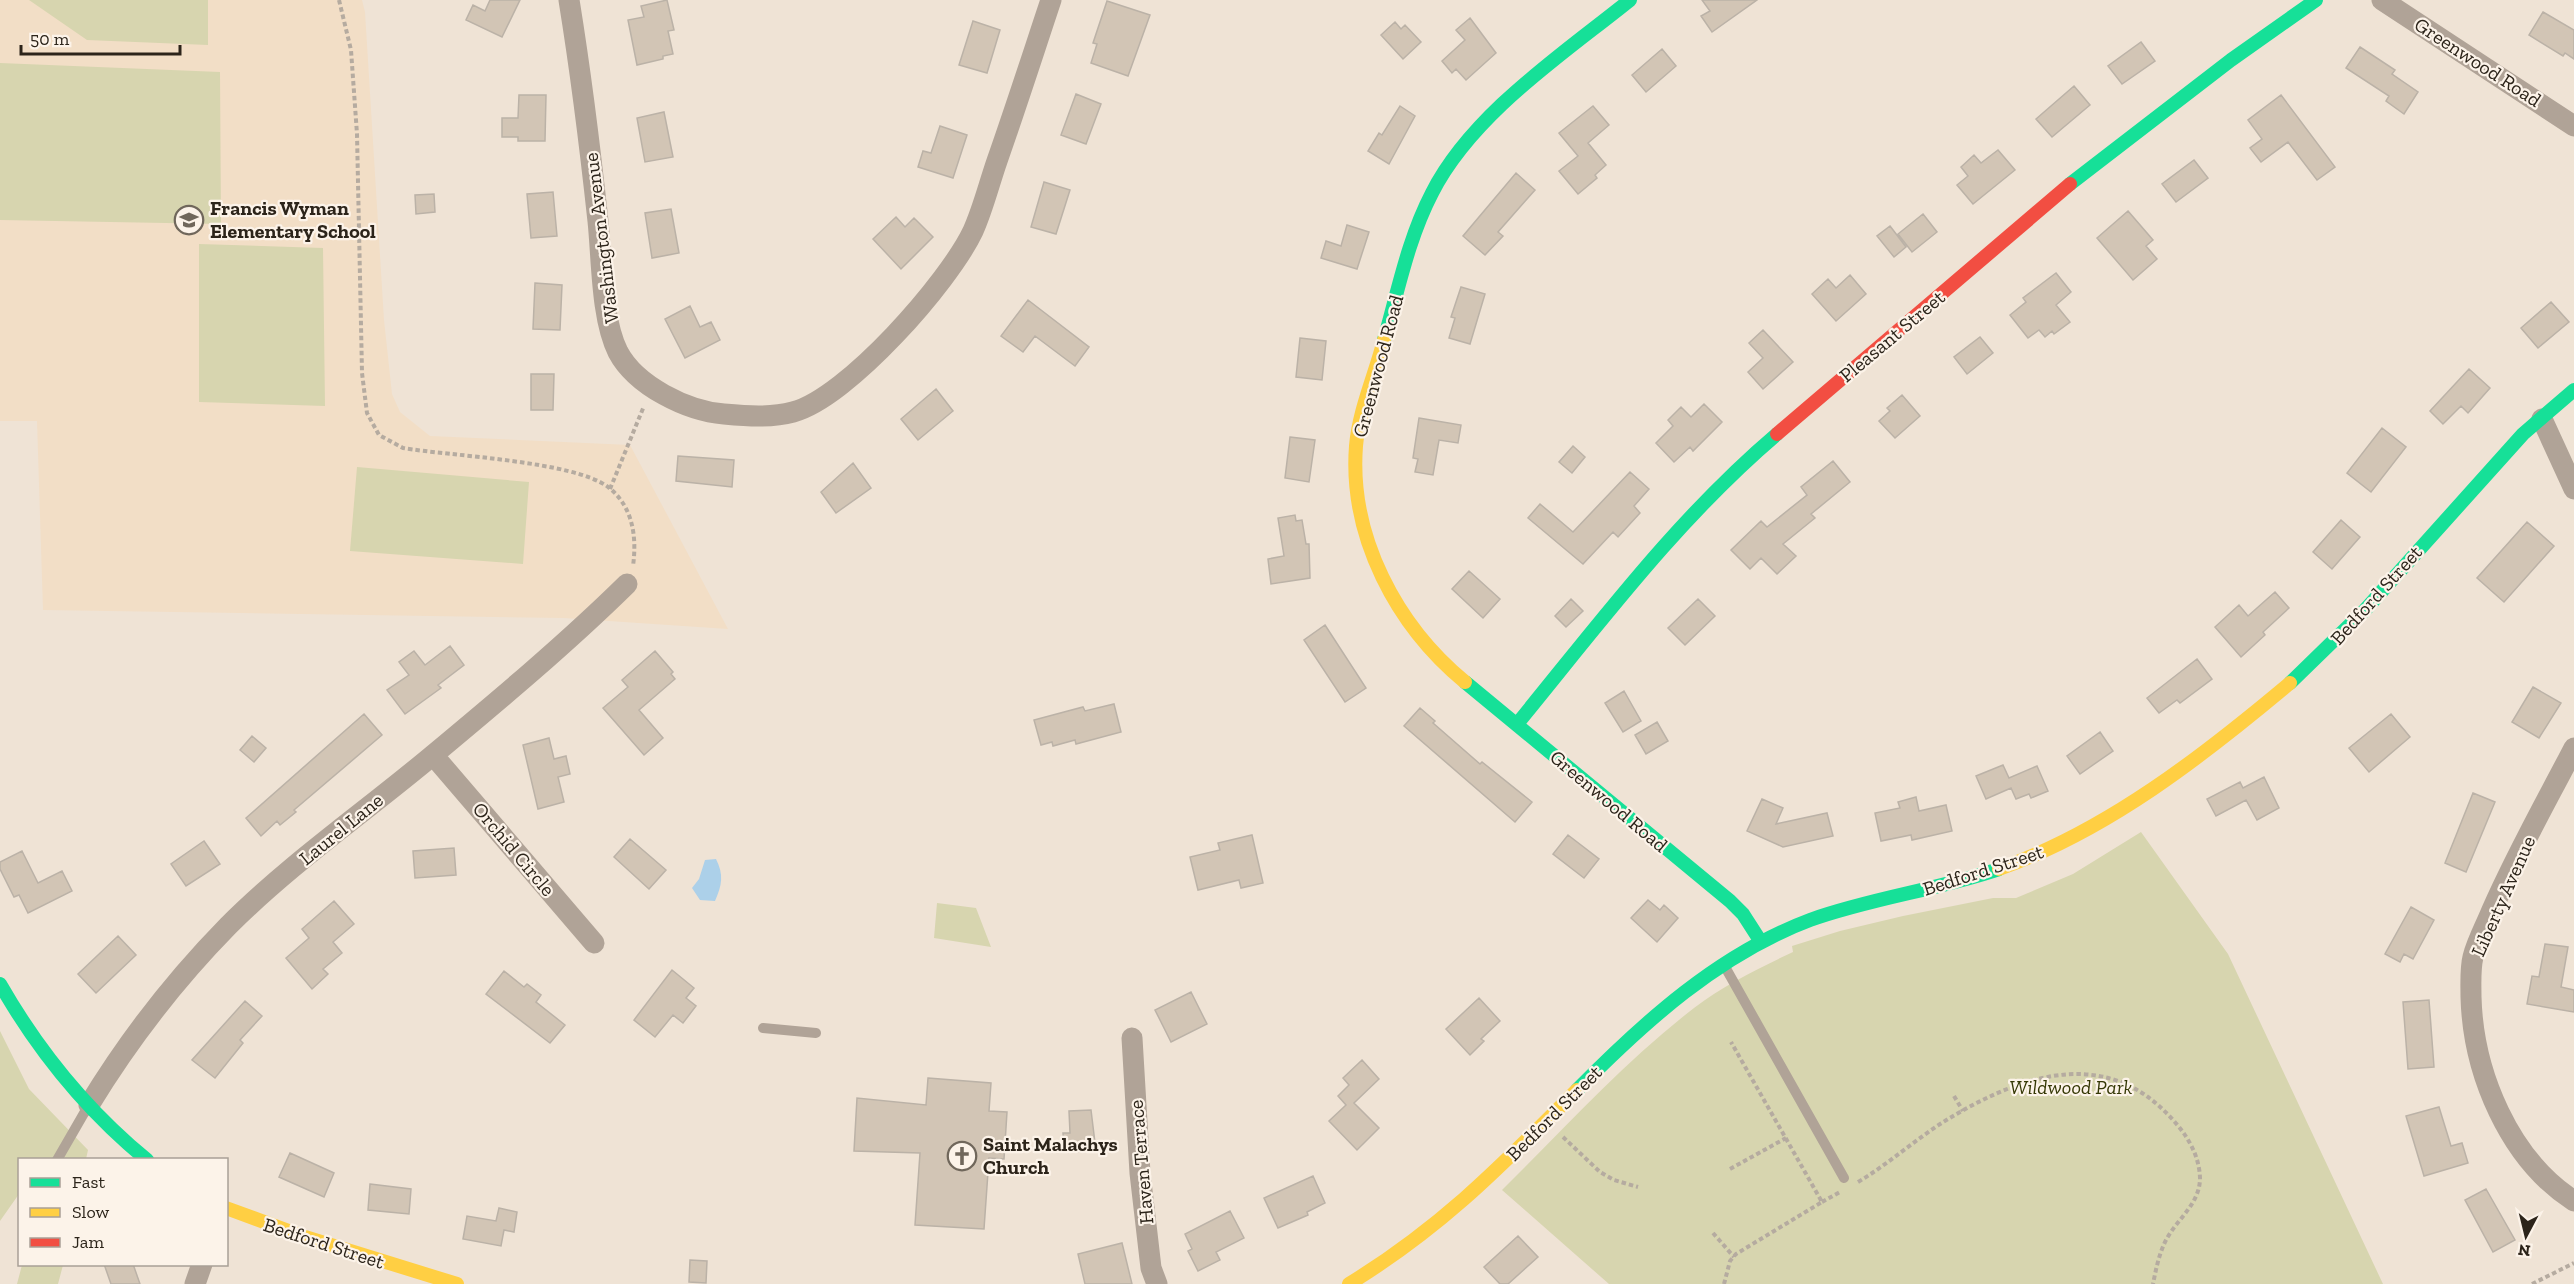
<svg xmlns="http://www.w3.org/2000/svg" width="2574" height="1284" font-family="'Zilla Slab',serif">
	<rect width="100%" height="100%" fill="#efe3d5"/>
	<path fill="#f2dec6" d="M 0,0 L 362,0 L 365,12 L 384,320 L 392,394 L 400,412 L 430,436 L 630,445 L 728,629 L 564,618 L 43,610 L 37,421 L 0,421 Z"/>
	<path fill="#d7d5af" d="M 29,0 L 208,0 L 208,45 L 87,40 Z
		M 0,63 L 220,72 L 221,224 L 0,220 Z
		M 199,244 L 323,248 L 325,406 L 199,402 Z
		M 357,467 L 529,482 L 523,564 L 350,551 Z
		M 2141,832 L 2228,954 L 2383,1284 L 1609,1284 L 1502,1190 C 1564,1129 1625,1061 1694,1008 C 1724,985 1759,968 1793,952 L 1792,946 L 1840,931 L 1903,916 L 1993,898 L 2016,898 L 2073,874 Z
		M 937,903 L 976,908 L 991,947 L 934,938 Z
		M 0,1031 L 29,1089 L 88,1150 L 86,1159 L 20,1160 L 19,1194 L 0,1221 Z
		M 22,1265 L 63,1265 L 58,1284 L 17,1284 Z"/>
	<path fill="#acd0e9" d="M 716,859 C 724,875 722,885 715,901 L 700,900 L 692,888 L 699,879 L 705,860 Z"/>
	<path fill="#d2c5b5" stroke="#bbb2a7" stroke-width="1.5" d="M 490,0 L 520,0 L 502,37 L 466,20 L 473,5 L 485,11 Z
		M 667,0 L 674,30 L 668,31 L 673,54 L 663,56 L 663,59 L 637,65 L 628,20 L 644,17 L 641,6 Z
		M 1702,0 L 1757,0 L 1712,32 L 1701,16 L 1710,11 Z
		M 1107,1 L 1150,15 L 1128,76 L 1091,63 L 1097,44 L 1093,43 Z
		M 2543,12 L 2574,30 L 2574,59 L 2565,53 L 2563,56 L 2529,35 Z
		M 1470,18 L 1496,53 L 1466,80 L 1456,69 L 1452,73 L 1442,61 L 1465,40 L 1456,30 Z
		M 973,21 L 1000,30 L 987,73 L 959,65 Z
		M 1395,22 L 1401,29 L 1405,25 L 1421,42 L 1403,59 L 1381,35 Z
		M 2141,42 L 2155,61 L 2122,84 L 2108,66 Z
		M 2360,47 L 2395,70 L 2392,74 L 2418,92 L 2404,114 L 2386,101 L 2389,96 L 2346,68 Z
		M 1662,49 L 1676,66 L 1646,92 L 1632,75 Z
		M 2074,86 L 2090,105 L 2052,137 L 2036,119 Z
		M 1076,94 L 1101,104 L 1086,144 L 1061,135 Z
		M 519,95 L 546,95 L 545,141 L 518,141 L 518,137 L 502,137 L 502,118 L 518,118 Z
		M 2281,95 L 2335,167 L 2317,180 L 2288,142 L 2261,162 L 2250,148 L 2262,139 L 2248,120 Z
		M 1400,106 L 1415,116 L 1389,164 L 1368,151 L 1379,133 L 1382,135 Z
		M 1593,106 L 1609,125 L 1588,143 L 1606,165 L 1595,175 L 1597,178 L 1578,194 L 1559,171 L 1578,156 L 1559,133 Z
		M 664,112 L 673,157 L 645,162 L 637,118 Z
		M 940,126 L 967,135 L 953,178 L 918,167 L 923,151 L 931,153 Z
		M 1998,150 L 2015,170 L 1973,204 L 1957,185 L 1968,176 L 1961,167 L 1974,155 L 1981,163 Z
		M 2194,160 L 2208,178 L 2176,202 L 2162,184 Z
		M 1516,173 L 1535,190 L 1498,232 L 1503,236 L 1485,255 L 1463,236 Z
		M 1044,182 L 1070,190 L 1056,234 L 1031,227 Z
		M 553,192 L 557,236 L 531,238 L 527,194 Z
		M 434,194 L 435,212 L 416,214 L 415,195 Z
		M 671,209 L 679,253 L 652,258 L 645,213 Z
		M 2128,211 L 2153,240 L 2146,246 L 2157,259 L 2133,280 L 2097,238 Z
		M 1923,214 L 1937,232 L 1912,252 L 1898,234 Z
		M 896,217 L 905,227 L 914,218 L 933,237 L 901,269 L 873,239 Z
		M 1347,225 L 1369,232 L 1357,269 L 1321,258 L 1326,241 L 1341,246 Z
		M 1890,226 L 1906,247 L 1894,257 L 1877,236 Z
		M 2056,273 L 2071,292 L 2056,305 L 2070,322 L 2054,334 L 2052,331 L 2045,337 L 2039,330 L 2028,338 L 2010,315 L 2026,302 L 2023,298 Z
		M 1850,275 L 1866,294 L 1836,321 L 1812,294 L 1828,279 L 1836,288 Z
		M 535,283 L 562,285 L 560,330 L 533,329 Z
		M 1461,287 L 1485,294 L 1470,344 L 1449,338 L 1455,318 L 1451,317 Z
		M 1028,300 L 1089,347 L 1075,366 L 1035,336 L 1023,352 L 1001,336 Z
		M 2551,302 L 2569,322 L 2538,348 L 2521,328 Z
		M 690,306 L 700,327 L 711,322 L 720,340 L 685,358 L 665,319 Z
		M 1763,330 L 1793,362 L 1763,389 L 1748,372 L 1763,358 L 1749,343 Z
		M 1980,337 L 1993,353 L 1967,374 L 1954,357 Z
		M 1300,338 L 1326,341 L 1322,380 L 1296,377 Z
		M 2469,369 L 2490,388 L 2468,413 L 2461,406 L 2443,424 L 2430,411 Z
		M 531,374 L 554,374 L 553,410 L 531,410 Z
		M 936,389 L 953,411 L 918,440 L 901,419 Z
		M 1902,395 L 1920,416 L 1895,438 L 1879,421 L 1890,411 L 1887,408 Z
		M 1704,404 L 1722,422 L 1693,451 L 1690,447 L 1674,462 L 1656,443 L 1673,426 L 1668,420 L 1681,407 L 1691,417 Z
		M 1419,418 L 1461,425 L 1458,443 L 1439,440 L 1433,475 L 1415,472 L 1418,459 L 1413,458 Z
		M 2382,428 L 2406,447 L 2371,492 L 2347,473 Z
		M 1290,437 L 1315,440 L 1309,482 L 1285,478 Z
		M 1573,446 L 1585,457 L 1572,473 L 1559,462 Z
		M 678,456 L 734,460 L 732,487 L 676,481 Z
		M 1833,461 L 1850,482 L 1811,514 L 1815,518 L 1783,544 L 1796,556 L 1777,574 L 1761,558 L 1750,569 L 1731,550 L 1761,521 L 1767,527 L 1807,495 L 1801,487 Z
		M 853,463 L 871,488 L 836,513 L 821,492 Z
		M 1630,472 L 1649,489 L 1634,506 L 1640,513 L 1618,537 L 1613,532 L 1583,564 L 1528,518 L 1540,504 L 1573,532 Z
		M 1295,515 L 1296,521 L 1302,520 L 1306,544 L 1309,544 L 1310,578 L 1271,584 L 1268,559 L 1284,556 L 1278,518 Z
		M 2341,520 L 2360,537 L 2332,569 L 2313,552 Z
		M 2527,522 L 2554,546 L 2504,602 L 2477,578 Z
		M 1469,571 L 1500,599 L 1483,618 L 1452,589 Z
		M 2275,592 L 2289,608 L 2263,632 L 2265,635 L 2241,657 L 2215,627 L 2239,605 L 2248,616 Z
		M 1571,599 L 1583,611 L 1566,627 L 1555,616 Z
		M 1698,599 L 1715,616 L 1685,645 L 1668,628 Z
		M 1325,625 L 1366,688 L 1345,702 L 1304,640 Z
		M 450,646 L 464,665 L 438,685 L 441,688 L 405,714 L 387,690 L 409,675 L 399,662 L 414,651 L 425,665 Z
		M 655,651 L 673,672 L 671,674 L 675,679 L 639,710 L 663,738 L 644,755 L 603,708 L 628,687 L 622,680 Z
		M 2197,659 L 2212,679 L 2180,703 L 2177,700 L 2159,713 L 2147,698 Z
		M 2533,687 L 2561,703 L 2539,738 L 2512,722 Z
		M 1624,691 L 1641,721 L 1623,732 L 1605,703 Z
		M 1114,704 L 1121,732 L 1076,744 L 1075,740 L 1053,746 L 1052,742 L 1041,745 L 1034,720 L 1083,707 L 1085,711 Z
		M 1420,708 L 1435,721 L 1433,723 L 1480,764 L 1482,762 L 1532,802 L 1515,822 L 1404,726 Z
		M 364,714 L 382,735 L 294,810 L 296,812 L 280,825 L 277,821 L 261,836 L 246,818 Z
		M 2391,714 L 2410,737 L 2369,772 L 2349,748 Z
		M 1657,722 L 1668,741 L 1646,754 L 1635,735 Z
		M 2100,732 L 2113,751 L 2080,774 L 2067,756 Z
		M 252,736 L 266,748 L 254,762 L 240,750 Z
		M 549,738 L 554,759 L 566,756 L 570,774 L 558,777 L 564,802 L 538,809 L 523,745 Z
		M 2003,765 L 2009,778 L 2037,766 L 2048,791 L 2031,798 L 2029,794 L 2016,799 L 2011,788 L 1986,799 L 1976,776 Z
		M 2264,777 L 2279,808 L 2257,820 L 2246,800 L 2216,816 L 2207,799 L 2240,782 L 2243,788 Z
		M 2473,793 L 2495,802 L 2466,872 L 2445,863 Z
		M 1916,797 L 1919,811 L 1946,805 L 1952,831 L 1912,840 L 1911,835 L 1881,841 L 1875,813 L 1900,808 L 1898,802 Z
		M 1762,799 L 1783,808 L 1776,824 L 1827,813 L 1833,836 L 1783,847 L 1747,831 Z
		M 1252,835 L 1263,883 L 1241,888 L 1239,880 L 1198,890 L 1190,857 L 1220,850 L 1218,843 Z
		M 1568,835 L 1599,859 L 1584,878 L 1553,854 Z
		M 630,839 L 666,870 L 649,889 L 614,857 Z
		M 204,841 L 220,864 L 186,886 L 171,864 Z
		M 454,848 L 456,875 L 415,878 L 413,851 Z
		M 22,851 L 38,883 L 62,871 L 72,891 L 28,913 L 19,895 L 14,897 L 0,869 L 0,862 Z
		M 1648,900 L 1660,910 L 1664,905 L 1678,918 L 1657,942 L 1631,918 Z
		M 334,901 L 354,924 L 333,942 L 342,953 L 323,969 L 328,974 L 312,989 L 286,958 L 309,938 L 302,929 Z
		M 2411,907 L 2434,920 L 2413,959 L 2404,954 L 2400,962 L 2385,954 Z
		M 118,936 L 136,955 L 96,993 L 78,974 Z
		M 2545,944 L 2568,947 L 2561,987 L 2574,990 L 2574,1012 L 2527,1004 L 2532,976 L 2539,977 Z
		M 672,970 L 694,988 L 686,998 L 696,1006 L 683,1023 L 673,1015 L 655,1037 L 634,1020 Z
		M 504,971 L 524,987 L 527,984 L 541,995 L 536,1002 L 565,1025 L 550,1043 L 486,994 Z
		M 1191,992 L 1207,1024 L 1171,1042 L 1155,1010 Z
		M 1479,998 L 1500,1021 L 1481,1039 L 1484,1041 L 1470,1055 L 1446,1029 Z
		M 2429,1000 L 2434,1067 L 2408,1069 L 2403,1002 Z
		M 245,1001 L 262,1016 L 240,1040 L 243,1043 L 215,1078 L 192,1060 Z
		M 1362,1060 L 1379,1079 L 1354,1103 L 1379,1128 L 1357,1150 L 1329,1121 L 1346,1105 L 1338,1096 L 1349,1085 L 1343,1078 Z
		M 928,1078 L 991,1083 L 989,1111 L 1007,1112 L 1004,1159 L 989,1158 L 984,1229 L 915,1225 L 920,1153 L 854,1151 L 857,1098 L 926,1105 Z
		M 2439,1107 L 2451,1146 L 2462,1143 L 2468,1163 L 2424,1176 L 2406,1116 Z
		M 1091,1110 L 1096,1151 L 1064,1152 L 1063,1133 L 1070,1133 L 1069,1111 Z
		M 290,1153 L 334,1173 L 324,1197 L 279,1177 Z
		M 1313,1176 L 1325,1203 L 1307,1212 L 1308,1215 L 1278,1228 L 1264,1198 Z
		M 370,1184 L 411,1189 L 409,1214 L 368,1210 Z
		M 2486,1189 L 2515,1240 L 2493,1252 L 2465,1200 Z
		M 499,1208 L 517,1212 L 514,1232 L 504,1230 L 501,1246 L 463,1239 L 467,1216 L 496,1221 Z
		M 1230,1211 L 1244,1238 L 1216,1252 L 1220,1260 L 1198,1271 L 1188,1251 L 1192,1249 L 1185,1234 Z
		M 1518,1236 L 1538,1257 L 1508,1284 L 1500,1284 L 1484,1267 Z
		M 1122,1243 L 1132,1284 L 1085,1284 L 1078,1254 Z
		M 690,1260 L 707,1261 L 706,1283 L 689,1282 Z
		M 104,1264 L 133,1264 L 140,1284 L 111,1284 Z"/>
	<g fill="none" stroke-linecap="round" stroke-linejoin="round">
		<path stroke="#b5aba0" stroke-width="4" stroke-dasharray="4.5 3" stroke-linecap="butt" d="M 339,0 L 351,50 L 357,134 L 362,373 L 367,413 L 379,435 L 403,448 C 450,456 574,461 608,487 C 633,506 637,537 633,566
			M 610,489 L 644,406
			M 1954,1096 L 1963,1111
			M 1563,1137 L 1600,1172 L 1614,1180 L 1638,1187
			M 1730,1169 L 1786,1138
			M 1858,1182 C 1890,1163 1917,1138 1948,1119 C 2013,1080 2093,1048 2158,1105 C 2179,1124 2199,1148 2200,1178 C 2200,1204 2177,1219 2166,1240 C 2159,1254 2156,1269 2153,1284
			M 1822,1202 L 1840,1192
			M 1713,1233 L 1734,1257
			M 1724,1284 L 1730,1261 L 1736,1254 L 1822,1202 L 1731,1042
			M 2532,1284 L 2574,1263"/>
		<path stroke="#b0a397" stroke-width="10" d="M 1724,965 L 1844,1178
			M 763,1028 L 816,1033
			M 57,1160 L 87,1108"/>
		<path stroke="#b0a397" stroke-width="21" d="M 569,0 C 581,74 590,147 598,221 C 602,259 601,318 618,352 C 636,386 687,411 724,414 C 746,416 771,418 793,412 C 847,398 949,282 973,231 C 983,209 989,184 997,161 C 1016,107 1033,54 1051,0
			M 2382,0 L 2574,126
			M 2542,419 L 2574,489
			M 2574,748 C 2546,802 2516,855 2492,910 C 2486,925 2477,941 2473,957 C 2470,969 2471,984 2471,997 C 2473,1073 2509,1159 2574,1201
			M 433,755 L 594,943
			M 1132,1038 L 1140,1173 L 1151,1268 L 1157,1284
			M 89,1105 C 128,1041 175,980 228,926 C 291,863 365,812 433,755 C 499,700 566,644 627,584
			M 195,1284 L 202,1264"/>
		<path stroke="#16e098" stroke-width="14" d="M 2070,184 L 2231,60 L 2316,0
			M 1384,340 C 1398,291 1408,239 1432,193 C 1472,114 1563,54 1630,0
			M 1465,682 L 1730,901 L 1743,914 L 1761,942
			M 2290,683 L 2365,610 L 2523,434 L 2574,390
			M 1517,724 C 1599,624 1678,518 1777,434
			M 0,984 C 39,1052 86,1110 147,1160
			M 1577,1090 C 1644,1022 1719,954 1810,920 C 1871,898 1937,890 1999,869"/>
		<path stroke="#ffcf43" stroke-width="14" d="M 1384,340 C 1375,375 1359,410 1356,446 C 1349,537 1397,626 1465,682
			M 1999,869 C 2107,831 2203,756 2290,683
			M 226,1208 L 305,1237 L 457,1284
			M 1349,1284 C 1442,1227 1501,1166 1577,1090"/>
		<path stroke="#f24e42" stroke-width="14" d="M 1777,434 L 2070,184"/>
	</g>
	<defs>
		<g id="school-ring" transform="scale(1.5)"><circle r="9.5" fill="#fcf3e9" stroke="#70675b" stroke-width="1.5"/><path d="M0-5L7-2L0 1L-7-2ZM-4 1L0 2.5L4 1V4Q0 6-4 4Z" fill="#70675b"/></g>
		<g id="church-ring" transform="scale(1.5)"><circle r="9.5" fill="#fcf3e9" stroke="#70675b" stroke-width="1.5"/><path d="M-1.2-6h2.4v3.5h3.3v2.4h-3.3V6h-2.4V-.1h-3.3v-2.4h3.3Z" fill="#70675b"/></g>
	</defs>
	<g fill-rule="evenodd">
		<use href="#school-ring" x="189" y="220"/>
		<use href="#church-ring" x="962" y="1156"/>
	</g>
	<g text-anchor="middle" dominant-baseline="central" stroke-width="4.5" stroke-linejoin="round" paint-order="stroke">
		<g font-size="20" fill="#2c241a" stroke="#fcf3e9">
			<text transform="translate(2478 62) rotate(33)">Greenwood Road</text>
			<text transform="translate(601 238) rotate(-97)">Washington Avenue</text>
			<text transform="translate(1892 336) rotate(-40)">Pleasant Street</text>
			<text transform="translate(1378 366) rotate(-75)">Greenwood Road</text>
			<text transform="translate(2376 595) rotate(-48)">Bedford Street</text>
			<text transform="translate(1609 801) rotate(40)">Greenwood Road</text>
			<text transform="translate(341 829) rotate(-39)">Laurel Lane</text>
			<text transform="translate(514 849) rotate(50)">Orchid Circle</text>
			<text transform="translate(1983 870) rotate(-18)">Bedford Street</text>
			<text transform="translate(2503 896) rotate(-66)">Liberty Avenue</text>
			<text transform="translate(1554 1113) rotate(-45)">Bedford Street</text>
			<text transform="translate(1141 1162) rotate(-95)">Haven Terrace</text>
			<text transform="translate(324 1243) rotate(18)">Bedford Street</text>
		</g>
		<g font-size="20" font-weight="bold" fill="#2c241a" stroke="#fcf3e9" text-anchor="start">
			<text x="210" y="208">Francis Wyman<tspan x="210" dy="23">Elementary School</tspan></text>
			<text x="983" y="1144">Saint Malachys<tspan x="983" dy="23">Church</tspan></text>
		</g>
		<g font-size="20" font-style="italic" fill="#353805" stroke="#fcf3e9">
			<text x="2071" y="1087">Wildwood Park</text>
		</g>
	</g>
	<rect x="18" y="1158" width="210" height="108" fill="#fcf3e9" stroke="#a9a096" stroke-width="1.5"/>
	<rect x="30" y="1178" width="30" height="9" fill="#16e098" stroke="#a9a096" stroke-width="1.5"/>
	<text x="72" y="1188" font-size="18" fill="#2c241a">Fast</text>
	<rect x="30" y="1208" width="30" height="9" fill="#ffcf43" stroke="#a9a096" stroke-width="1.5"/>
	<text x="72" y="1218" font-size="18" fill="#2c241a">Slow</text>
	<rect x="30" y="1238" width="30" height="9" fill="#f24e42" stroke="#a9a096" stroke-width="1.5"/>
	<text x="72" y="1248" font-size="18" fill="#2c241a">Jam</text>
	<g transform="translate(2526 1236) rotate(187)" stroke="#fcf3e9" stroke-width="4.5" paint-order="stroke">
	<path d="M0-4.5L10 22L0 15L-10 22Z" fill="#2c241a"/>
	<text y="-9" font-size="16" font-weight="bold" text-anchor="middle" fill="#2c241a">N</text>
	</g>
	<path d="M21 45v9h159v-9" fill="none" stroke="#2c241a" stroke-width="3"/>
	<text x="30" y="45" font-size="18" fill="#2c241a" stroke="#fcf3e9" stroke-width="4.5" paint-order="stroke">50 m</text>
</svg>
